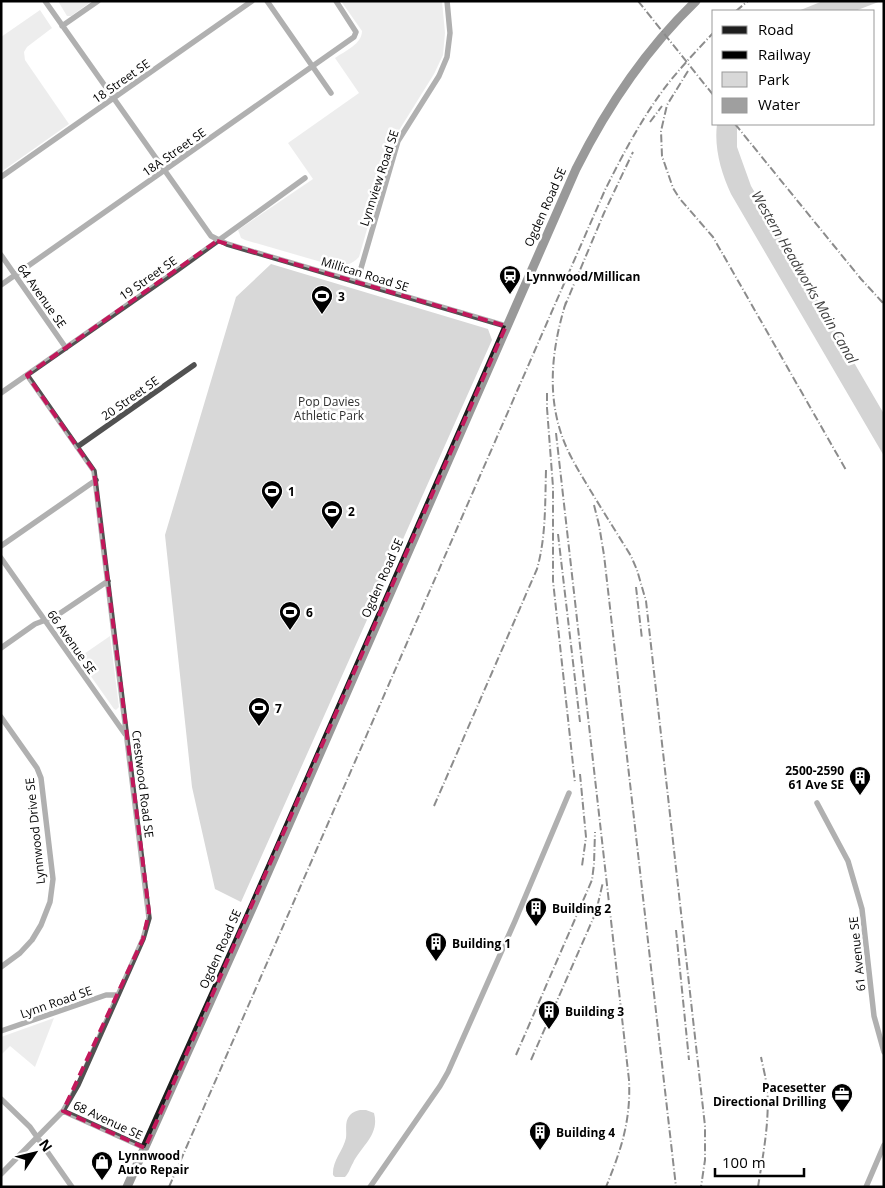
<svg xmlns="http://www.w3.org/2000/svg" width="885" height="1188" font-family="'Open Sans',sans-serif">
	<rect width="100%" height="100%" fill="#fff"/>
	<path fill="#d8d8d8" d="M 58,1 L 92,1 L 71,16 L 67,16 Z
		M 341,1 L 442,1 L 445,33 L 443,55 L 434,74 L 393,140 L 359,257 C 351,265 346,266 335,266 L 245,240 L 241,238 L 238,230 L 313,179 L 288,143 L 359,93 L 335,58 C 345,51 362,44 362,31 Z
		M 40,10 L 52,28 L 27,47 L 24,52 L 25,60 L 69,124 L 1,172 L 1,37 Z
		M 271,264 L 488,329 L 492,340 L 241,902 L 215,889 L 192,787 L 165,535 L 236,297 Z
		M 110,636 L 119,707 L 116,710 L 114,709 L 78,658 Z
		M 54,1018 L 35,1067 L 10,1046 L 1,1055 L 1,1037 Z"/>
	<path fill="#9f9f9f" d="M 823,1 L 881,1 L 855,11 L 798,11 Z
		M 717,124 L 737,124 L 737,147 L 751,186 L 884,414 L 884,456 L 731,194 C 721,172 714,148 717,124 Z
		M 360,1110 L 366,1110 L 374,1113 C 380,1135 361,1146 353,1163 C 350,1168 349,1173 345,1177 L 335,1177 L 333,1175 C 332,1161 343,1151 346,1138 C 347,1130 344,1122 350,1115 C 353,1112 356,1111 360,1110 Z"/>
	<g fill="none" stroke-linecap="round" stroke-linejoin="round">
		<path stroke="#515151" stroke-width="5.5" d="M 45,1 L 211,236 L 227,244 L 506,326
			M 267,1 L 331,93
			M 62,26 L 98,1
			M 1,177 L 252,1
			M 1,255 L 66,348
			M 357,282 L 398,141 L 439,76 L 447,57 L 450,33 L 447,1
			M 1,285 L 354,37 L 356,32 L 336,1
			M 1,393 L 176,271 L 305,178
			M 77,447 L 194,365
			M 1,546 L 96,480
			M 1,558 L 125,734
			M 1,648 L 35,624 L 56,616 L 108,581
			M 1,717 L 37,768 L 41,778 L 53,879 L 50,902 L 41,925 L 32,940 L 20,953 L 1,967
			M 817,803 L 848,861 L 862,909 L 874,1016 L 884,1052
			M 1,1031 L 106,995 L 117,995
			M 1,1099 L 30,1127 L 72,1187
			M 63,1111 L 145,1148
			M 1,1174 L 63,1111 L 78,1085 L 143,939 L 149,918 L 94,471 L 27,375
			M 370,1187 L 440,1086 L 448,1072 L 515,921 L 569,793
			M 866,1187 L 884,1145"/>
		<path stroke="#1e1e1e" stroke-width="9" d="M 127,1187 L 254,904 L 576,169 C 607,107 645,50 696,1"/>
		<path stroke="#000" stroke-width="2" stroke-dasharray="8 2.5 1 2.5" stroke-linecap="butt" d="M 638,1 L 714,96
			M 736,11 L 748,1
			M 688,71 L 667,105 L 661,131 L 662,156 L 673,188 L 680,199 L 713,237 L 846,470
			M 650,122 L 662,106
			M 735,124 L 861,279 L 884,304
			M 566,302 C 553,344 547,388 560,430 C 565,447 574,463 583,478 C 599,505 615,530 631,556 L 637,570 L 646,601 L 705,1126 L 705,1160 L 701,1187
			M 564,308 L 604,213 L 633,152
			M 547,393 L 547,408 L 553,487 L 553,581 L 575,783
			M 556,433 L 629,1080 C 631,1121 621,1150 606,1187
			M 594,505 L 599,525 L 604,555 L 676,1187
			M 558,534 L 580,722
			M 636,587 L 642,639
			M 580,774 L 586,837 L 582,866
			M 434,806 L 537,569 C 546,537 545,504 546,470
			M 676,930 L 689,1060
			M 516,1055 L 592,880 L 594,864 L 595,832
			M 531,1060 L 596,912 L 603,882
			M 169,1187 L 605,190 C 624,152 644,114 670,81 C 684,64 699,48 714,32
			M 758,1187 C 763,1155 770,1120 767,1088 C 766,1078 763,1067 761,1057"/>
	</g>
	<path d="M0 0H885V1188H0ZM 217,241 L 506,326 L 145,1148 L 63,1111 L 143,939 L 149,912 L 94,471 L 27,375 Z" fill="#fff" fill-opacity=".55" fill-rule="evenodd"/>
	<path fill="none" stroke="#c2185b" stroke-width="4" stroke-dasharray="10 6" stroke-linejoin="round" d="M 217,241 L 506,326 L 145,1148 L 63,1111 L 143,939 L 149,912 L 94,471 L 27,375 Z"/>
	<defs>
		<g id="station-pin" transform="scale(1.125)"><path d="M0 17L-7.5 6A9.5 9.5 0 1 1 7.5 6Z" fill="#000" stroke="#fff"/><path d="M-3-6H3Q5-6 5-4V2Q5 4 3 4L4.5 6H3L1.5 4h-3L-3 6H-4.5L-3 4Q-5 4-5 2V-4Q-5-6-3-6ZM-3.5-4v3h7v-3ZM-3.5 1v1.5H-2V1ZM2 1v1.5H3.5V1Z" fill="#fff"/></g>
		<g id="stadium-pin" transform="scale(1.125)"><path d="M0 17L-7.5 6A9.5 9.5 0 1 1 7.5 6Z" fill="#000" stroke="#fff"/><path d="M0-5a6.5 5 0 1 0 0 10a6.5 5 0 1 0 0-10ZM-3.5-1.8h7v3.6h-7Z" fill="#fff"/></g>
		<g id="building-pin" transform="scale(1.125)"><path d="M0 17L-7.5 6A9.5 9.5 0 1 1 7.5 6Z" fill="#000" stroke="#fff"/><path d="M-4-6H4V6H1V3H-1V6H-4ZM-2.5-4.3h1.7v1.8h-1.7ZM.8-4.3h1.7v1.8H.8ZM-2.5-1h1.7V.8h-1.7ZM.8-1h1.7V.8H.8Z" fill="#fff"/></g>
		<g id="office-pin" transform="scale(1.125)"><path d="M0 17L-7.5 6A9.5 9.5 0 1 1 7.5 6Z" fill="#000" stroke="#fff"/><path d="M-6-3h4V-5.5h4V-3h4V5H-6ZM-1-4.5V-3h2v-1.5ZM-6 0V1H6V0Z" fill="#fff"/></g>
		<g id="shop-pin" transform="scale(1.125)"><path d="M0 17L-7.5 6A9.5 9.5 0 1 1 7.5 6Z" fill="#000" stroke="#fff"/><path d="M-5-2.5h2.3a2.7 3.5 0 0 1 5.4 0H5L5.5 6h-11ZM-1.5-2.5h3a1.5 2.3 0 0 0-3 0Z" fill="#fff"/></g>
	</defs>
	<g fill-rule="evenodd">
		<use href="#station-pin" x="510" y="276"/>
		<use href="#stadium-pin" x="322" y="296"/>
		<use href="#stadium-pin" x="272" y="491"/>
		<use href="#stadium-pin" x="332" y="511"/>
		<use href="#stadium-pin" x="290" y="612"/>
		<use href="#stadium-pin" x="259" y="708"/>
		<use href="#building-pin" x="860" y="777"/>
		<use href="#building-pin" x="536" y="908"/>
		<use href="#building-pin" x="436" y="943"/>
		<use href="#building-pin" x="549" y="1011"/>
		<use href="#office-pin" x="842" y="1094"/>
		<use href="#building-pin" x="540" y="1132"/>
		<use href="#shop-pin" x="102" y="1162"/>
	</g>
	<g text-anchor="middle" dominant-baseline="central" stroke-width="5" stroke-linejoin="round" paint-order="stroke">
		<g font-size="12" fill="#000" stroke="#fff">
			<text transform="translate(121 81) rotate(-35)">18 Street SE</text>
			<text transform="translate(174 152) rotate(-35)">18A Street SE</text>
			<text transform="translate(379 178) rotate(-72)">Lynnview Road SE</text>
			<text transform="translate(545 207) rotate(-66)">Ogden Road SE</text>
			<text transform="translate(365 274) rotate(17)">Millican Road SE</text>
			<text transform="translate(148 278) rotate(-35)">19 Street SE</text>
			<text transform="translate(42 296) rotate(55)">64 Avenue SE</text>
			<text transform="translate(130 398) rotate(-35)">20 Street SE</text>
			<text transform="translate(382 578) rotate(-66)">Ogden Road SE</text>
			<text transform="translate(72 642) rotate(55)">66 Avenue SE</text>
			<text transform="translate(143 784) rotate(83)">Crestwood Road SE</text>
			<text transform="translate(35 831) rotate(-96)">Lynnwood Drive SE</text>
			<text transform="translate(220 949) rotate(-66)">Ogden Road SE</text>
			<text transform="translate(857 954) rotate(-96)">61 Avenue SE</text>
			<text transform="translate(56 1002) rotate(-19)">Lynn Road SE</text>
			<text transform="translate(108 1120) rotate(25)">68 Avenue SE</text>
		</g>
		<g font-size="12" font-weight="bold" fill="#000" stroke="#fff" text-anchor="start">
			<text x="526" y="276">Lynnwood/Millican</text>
			<text x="338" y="296">3</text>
			<text x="288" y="491">1</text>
			<text x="348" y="511">2</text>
			<text x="306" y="612">6</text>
			<text x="275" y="708">7</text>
			<text x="844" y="770" text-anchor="end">2500-2590<tspan x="844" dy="14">61 Ave SE</tspan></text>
			<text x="552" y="908">Building 2</text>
			<text x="452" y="943">Building 1</text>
			<text x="565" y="1011">Building 3</text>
			<text x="826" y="1087" text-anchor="end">Pacesetter<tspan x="826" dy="14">Directional Drilling</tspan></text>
			<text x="556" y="1132">Building 4</text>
			<text x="118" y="1155">Lynnwood<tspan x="118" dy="14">Auto Repair</tspan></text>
		</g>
		<g font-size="12" fill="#2f2f2f" stroke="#fff">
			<text x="329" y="401">Pop Davies<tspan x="329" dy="14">Athletic Park</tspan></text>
		</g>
		<g font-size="14" font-style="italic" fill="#404040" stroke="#fff">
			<text transform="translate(805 277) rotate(60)">Western Headworks Main Canal</text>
		</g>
	</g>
	<rect width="885" height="1188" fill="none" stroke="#000000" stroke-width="5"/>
	<rect x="712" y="10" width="162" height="115" fill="#ffffff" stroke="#999999"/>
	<rect x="722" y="26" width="25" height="8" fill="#1e1e1e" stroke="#999999"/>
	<text x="758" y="35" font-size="15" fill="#000000">Road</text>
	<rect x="722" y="51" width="25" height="8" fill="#000000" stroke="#999999"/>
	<text x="758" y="60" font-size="15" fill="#000000">Railway</text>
	<rect x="722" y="72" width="25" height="15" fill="#d8d8d8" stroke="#999999"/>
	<text x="758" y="85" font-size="15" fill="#000000">Park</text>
	<rect x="722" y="98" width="25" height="15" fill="#9f9f9f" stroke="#999999"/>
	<text x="758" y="110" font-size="15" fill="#000000">Water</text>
	<g transform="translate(35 1153) rotate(55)" stroke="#ffffff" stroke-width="4" paint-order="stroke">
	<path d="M0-4L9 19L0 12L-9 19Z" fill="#000000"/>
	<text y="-8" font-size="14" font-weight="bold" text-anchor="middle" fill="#000000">N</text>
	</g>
	<path d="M715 1168v8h89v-8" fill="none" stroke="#000000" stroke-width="2.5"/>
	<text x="722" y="1168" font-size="15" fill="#000000" stroke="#ffffff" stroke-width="4" paint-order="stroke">100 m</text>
</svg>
